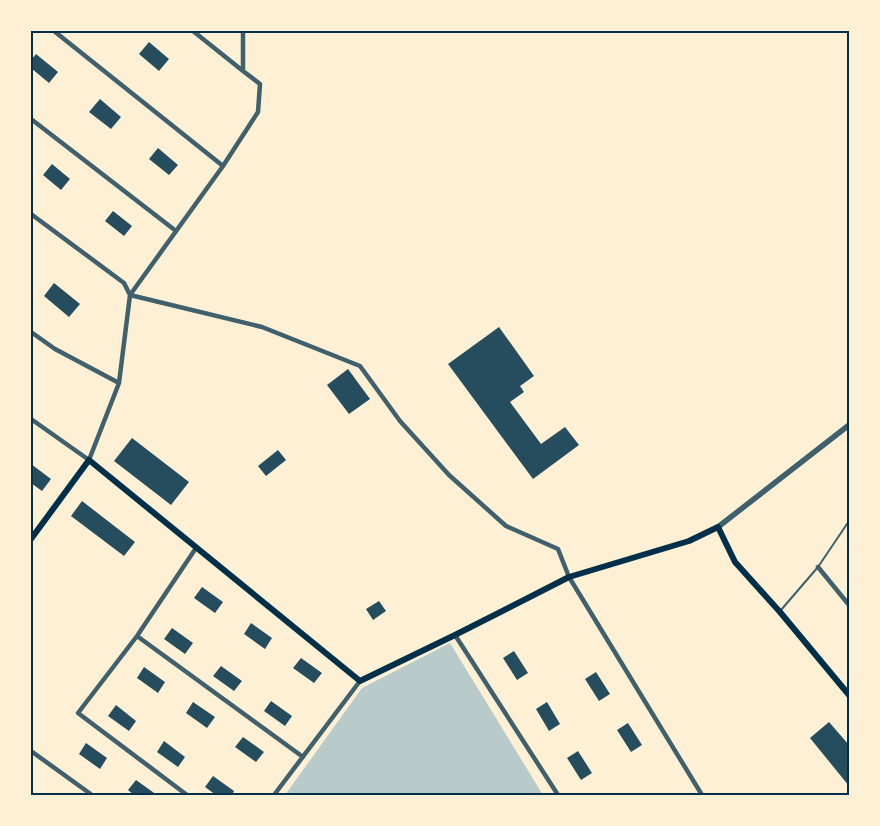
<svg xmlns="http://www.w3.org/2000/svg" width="880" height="826" font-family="'Source Sans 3',sans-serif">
	<rect width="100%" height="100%" fill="#fdf0d5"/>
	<path fill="#b9caca" d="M 450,643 L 543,795 L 285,795 L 362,688 Z"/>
	<path fill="#264d5e" d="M 149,42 L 169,59 L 159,71 L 139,54 Z
		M 36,54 L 58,72 L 49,83 L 31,68 L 31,60 Z
		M 100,99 L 121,117 L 111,129 L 89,112 Z
		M 158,148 L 178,165 L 169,175 L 149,159 Z
		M 52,164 L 70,179 L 61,190 L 43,175 Z
		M 113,211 L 132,226 L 124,236 L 105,221 Z
		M 54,283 L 80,304 L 69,317 L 44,296 Z
		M 499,327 L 534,376 L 520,386 L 524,392 L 510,402 L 541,444 L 565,427 L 579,445 L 533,479 L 448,364 Z
		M 348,369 L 370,399 L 349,414 L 327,385 Z
		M 132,438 L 189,482 L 171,505 L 114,461 Z
		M 278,450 L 286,460 L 266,476 L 258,466 Z
		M 31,464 L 51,479 L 42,491 L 31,483 Z
		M 82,501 L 135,542 L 124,556 L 71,516 Z
		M 202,587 L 223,602 L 215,613 L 194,598 Z
		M 379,601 L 386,611 L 373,620 L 366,609 Z
		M 251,623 L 272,638 L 265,649 L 244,634 Z
		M 172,628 L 193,643 L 185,654 L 164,639 Z
		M 514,651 L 528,673 L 517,680 L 503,658 Z
		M 301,658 L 322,673 L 314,683 L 293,668 Z
		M 221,666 L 242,681 L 234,691 L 213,676 Z
		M 144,667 L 165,682 L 158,693 L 137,678 Z
		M 596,672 L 610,694 L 599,701 L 585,679 Z
		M 271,701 L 292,716 L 285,726 L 264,711 Z
		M 193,702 L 215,717 L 207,728 L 186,713 Z
		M 547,702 L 560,724 L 549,731 L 536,709 Z
		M 116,705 L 136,721 L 129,731 L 108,716 Z
		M 829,722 L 849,745 L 849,786 L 810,738 Z
		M 628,723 L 642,745 L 631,752 L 617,730 Z
		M 243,737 L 264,752 L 256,762 L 235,747 Z
		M 164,741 L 185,757 L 178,767 L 157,752 Z
		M 86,743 L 107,758 L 100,769 L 79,754 Z
		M 578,751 L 592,773 L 581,780 L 567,758 Z
		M 213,776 L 234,791 L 232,795 L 216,795 L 205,787 Z
		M 136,780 L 157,795 L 134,795 L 128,790 Z"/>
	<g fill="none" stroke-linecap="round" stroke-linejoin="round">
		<path stroke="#3f606c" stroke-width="2" d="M 781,610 L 818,567 L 849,521"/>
		<path stroke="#3f606c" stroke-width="4.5" d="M 54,31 L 223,166
			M 193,31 L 243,71
			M 31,119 L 176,231
			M 31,214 L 124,283 L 130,295
			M 130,295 L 262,327 L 360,366 L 400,421 L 449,475 L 506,526 L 558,549 L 569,577 L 702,795
			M 130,295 L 223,166 L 258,112 L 260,84 L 243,71 L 243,31
			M 31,332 L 55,349 L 119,383
			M 31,419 L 89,460 L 119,383 L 130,295
			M 818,567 L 849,605
			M 455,635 L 558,795
			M 137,636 L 303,757
			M 31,751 L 92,795
			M 187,795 L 78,713 L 137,636 L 196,548
			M 274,795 L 360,681"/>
		<path stroke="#3f606c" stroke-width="5.5" d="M 718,527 L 849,425"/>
		<path stroke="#003049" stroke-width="6" d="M 31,539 L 89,460 L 360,681 L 455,635 L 569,577 L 689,541 L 718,527 L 735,562 L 780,612 L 849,695"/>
	</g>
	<rect width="880" height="826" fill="none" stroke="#fdf0d5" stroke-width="65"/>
	<rect x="32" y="32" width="816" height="762" fill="none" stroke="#003049" stroke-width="2"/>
</svg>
